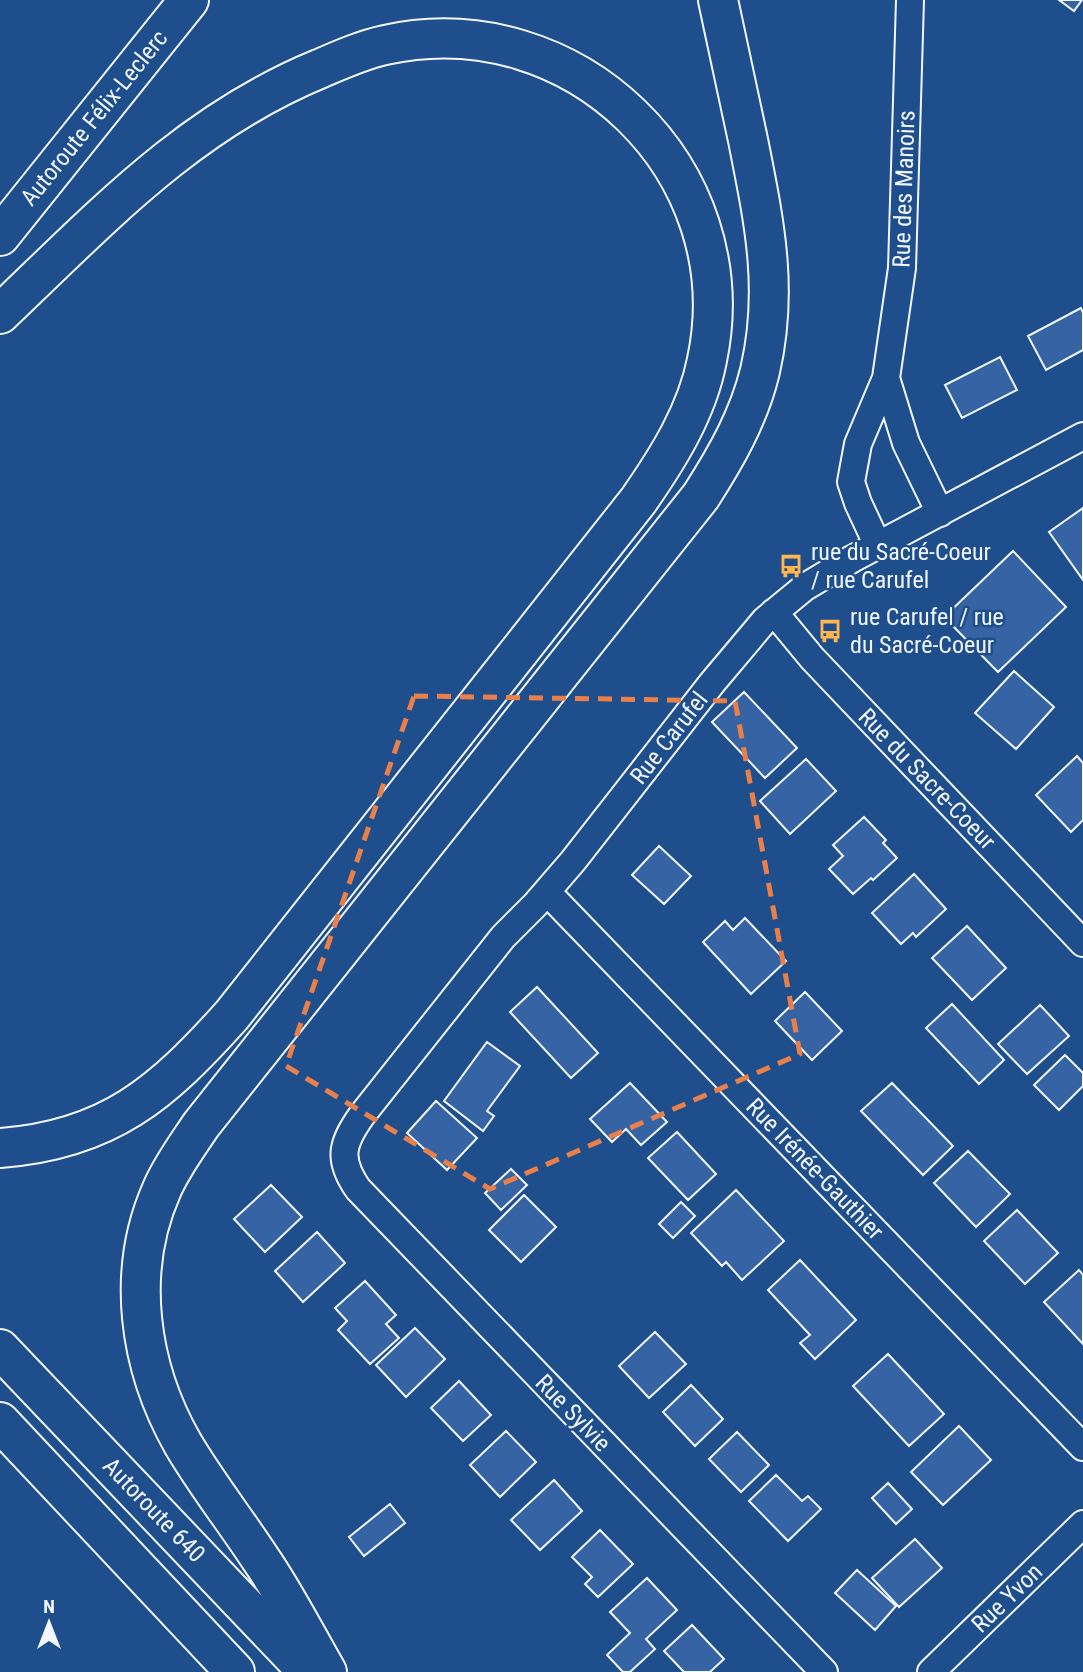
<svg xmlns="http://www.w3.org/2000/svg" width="1083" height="1672" font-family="'Roboto Condensed',sans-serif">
	<rect width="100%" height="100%" fill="#1f4e8c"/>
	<path fill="#3563a3" stroke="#f2f6ff" stroke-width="2" d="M 1059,0 L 1082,0 L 1074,11 Z
		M 1081,308 L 1083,313 L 1083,350 L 1046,370 L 1028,336 Z
		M 1000,357 L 1017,390 L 962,418 L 945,385 Z
		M 1083,508 L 1083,580 L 1049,532 Z
		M 1013,551 L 1066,607 L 998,672 L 944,617 Z
		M 1014,671 L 1054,707 L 1016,749 L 975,713 Z
		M 744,692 L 797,748 L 765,778 L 712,722 Z
		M 1077,756 L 1083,763 L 1083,820 L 1071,832 L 1036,795 Z
		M 806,759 L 836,791 L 790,834 L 760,801 Z
		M 864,817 L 886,840 L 883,843 L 897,858 L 873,880 L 871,878 L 853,894 L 829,869 L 843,856 L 833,845 Z
		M 659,846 L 691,876 L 664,904 L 632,875 Z
		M 914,874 L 946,909 L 916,937 L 913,933 L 901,944 L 872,913 Z
		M 745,918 L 786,961 L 751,994 L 703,942 L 725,921 L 733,930 Z
		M 967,926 L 1006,968 L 972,1000 L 932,958 Z
		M 537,987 L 598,1053 L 571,1078 L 510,1012 Z
		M 805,992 L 842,1031 L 812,1060 L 775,1021 Z
		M 952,1004 L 1004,1060 L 979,1084 L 926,1028 Z
		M 1040,1005 L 1069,1036 L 1027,1074 L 998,1044 Z
		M 487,1042 L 520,1066 L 487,1111 L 494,1116 L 483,1131 L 444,1101 Z
		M 1065,1055 L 1083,1073 L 1083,1086 L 1059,1110 L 1034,1085 Z
		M 630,1083 L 667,1122 L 641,1145 L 626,1129 L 612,1142 L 590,1119 Z
		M 892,1083 L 953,1146 L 923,1175 L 861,1111 Z
		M 436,1101 L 477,1138 L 447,1170 L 407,1133 Z
		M 677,1132 L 716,1174 L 688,1200 L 648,1158 Z
		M 968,1151 L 1010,1194 L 976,1227 L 934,1183 Z
		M 511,1169 L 527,1185 L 501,1210 L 485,1193 Z
		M 271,1185 L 302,1217 L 265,1252 L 234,1219 Z
		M 736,1190 L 784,1241 L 742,1280 L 726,1262 L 722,1266 L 691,1233 Z
		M 524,1195 L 556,1227 L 521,1262 L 489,1230 Z
		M 681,1202 L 695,1216 L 673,1238 L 659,1224 Z
		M 1017,1210 L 1058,1253 L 1025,1284 L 984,1241 Z
		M 317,1232 L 345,1263 L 303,1302 L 275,1271 Z
		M 800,1260 L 856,1320 L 815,1359 L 800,1343 L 810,1335 L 768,1290 Z
		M 1079,1270 L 1083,1275 L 1083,1344 L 1044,1302 Z
		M 365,1281 L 396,1315 L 386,1324 L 399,1338 L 370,1364 L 338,1330 L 347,1321 L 335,1308 Z
		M 415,1328 L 445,1359 L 406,1397 L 376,1365 Z
		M 655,1332 L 686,1364 L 649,1398 L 619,1366 Z
		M 888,1354 L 944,1414 L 909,1446 L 853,1386 Z
		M 459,1381 L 491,1415 L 463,1441 L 431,1408 Z
		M 691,1385 L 723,1419 L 695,1446 L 663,1412 Z
		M 959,1426 L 991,1460 L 943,1505 L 911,1472 Z
		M 506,1431 L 536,1462 L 500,1497 L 470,1465 Z
		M 737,1432 L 769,1465 L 741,1492 L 709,1459 Z
		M 776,1475 L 802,1501 L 808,1496 L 821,1509 L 788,1541 L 749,1501 Z
		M 554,1480 L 582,1511 L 540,1550 L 511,1520 Z
		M 888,1483 L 912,1509 L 896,1524 L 872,1498 Z
		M 390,1504 L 405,1523 L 364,1556 L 349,1537 Z
		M 600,1530 L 633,1564 L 598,1597 L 585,1584 L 592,1577 L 572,1557 Z
		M 915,1539 L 942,1568 L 899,1607 L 872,1578 Z
		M 857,1570 L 896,1606 L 875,1630 L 835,1593 Z
		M 647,1578 L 677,1610 L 646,1639 L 655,1649 L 630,1672 L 623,1672 L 607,1655 L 630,1633 L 610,1612 Z
		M 692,1625 L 724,1659 L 710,1672 L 684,1672 L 664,1651 Z"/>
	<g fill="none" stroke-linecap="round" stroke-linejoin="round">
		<g stroke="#f2f6ff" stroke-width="30">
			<path id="street" d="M 886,378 L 906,443 L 940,513
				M 878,546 L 858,503 L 851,482 L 858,444 L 886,378 L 902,268 L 910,0
				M 774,612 L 812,658 L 1083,943
				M 547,892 L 1083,1447
				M 824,1672 L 358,1189 C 337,1159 342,1143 362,1115 L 503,937 L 535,905 L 573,861 L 712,683 L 765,620 L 805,587 L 852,559 L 1083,436
				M 931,1672 L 1083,1524"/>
		</g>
		<g stroke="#f2f6ff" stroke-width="42">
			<path id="highway" d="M 0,236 L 189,0
				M 0,314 C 100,219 188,123 319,69 C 340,60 362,50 385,45 C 573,3 747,170 707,360 C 697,412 668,458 638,501 L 232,1015 C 162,1093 109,1140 0,1148
				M 0,1349 L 308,1672
				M 0,1422 L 235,1672
				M 327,1672 C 305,1634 285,1594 260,1558 C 235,1520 206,1483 183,1444 C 139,1367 125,1272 162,1189 C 172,1166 187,1146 201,1125 L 701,496 C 726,457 749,417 760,371 C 779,289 764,221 748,140 C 738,94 728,47 718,0"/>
		</g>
		<use href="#street" stroke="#1f4e8c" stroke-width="26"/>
		<use href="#highway" stroke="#1f4e8c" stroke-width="38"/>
	</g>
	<path fill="none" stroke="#ea8049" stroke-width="5" stroke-dasharray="14 9" stroke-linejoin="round" d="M 414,696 L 735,701 L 800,1054 L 490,1189 L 286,1066 Z"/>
	<defs>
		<g id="bus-bare" transform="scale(1.89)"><path d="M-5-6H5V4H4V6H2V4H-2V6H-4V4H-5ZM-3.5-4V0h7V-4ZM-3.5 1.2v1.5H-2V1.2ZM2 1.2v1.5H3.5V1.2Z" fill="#ffb74d" stroke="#1f4e8c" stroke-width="2.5" paint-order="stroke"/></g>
	</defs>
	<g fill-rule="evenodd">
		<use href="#bus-bare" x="791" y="566"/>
		<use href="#bus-bare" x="830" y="631"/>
	</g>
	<g text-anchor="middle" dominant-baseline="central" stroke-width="5" stroke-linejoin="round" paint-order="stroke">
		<g font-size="24" fill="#f2f6ff" stroke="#1f4e8c">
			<text transform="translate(94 118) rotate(-51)">Autoroute Félix-Leclerc</text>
			<text transform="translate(904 189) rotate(-88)">Rue des Manoirs</text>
			<text transform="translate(669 738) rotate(-52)">Rue Carufel</text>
			<text transform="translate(927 779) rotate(46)">Rue du Sacre-Coeur</text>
			<text transform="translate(815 1169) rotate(46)">Rue Irénée-Gauthier</text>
			<text transform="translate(573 1413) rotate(46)">Rue Sylvie</text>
			<text transform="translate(154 1510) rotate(46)">Autoroute 640</text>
			<text transform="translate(1007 1598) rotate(-44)">Rue Yvon</text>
		</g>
		<g font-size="24" fill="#f2f6ff" stroke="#1f4e8c" text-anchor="start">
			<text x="811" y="552">rue du Sacré-Coeur<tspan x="811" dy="28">/ rue Carufel</tspan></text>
			<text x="850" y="617">rue Carufel / rue<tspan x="850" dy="28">du Sacré-Coeur</tspan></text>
		</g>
	</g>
	<g transform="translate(49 1623)" stroke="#1f4e8c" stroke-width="5" paint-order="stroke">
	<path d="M0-5L12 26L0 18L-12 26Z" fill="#f2f6ff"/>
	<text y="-10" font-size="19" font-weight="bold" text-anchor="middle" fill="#f2f6ff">N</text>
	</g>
</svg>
